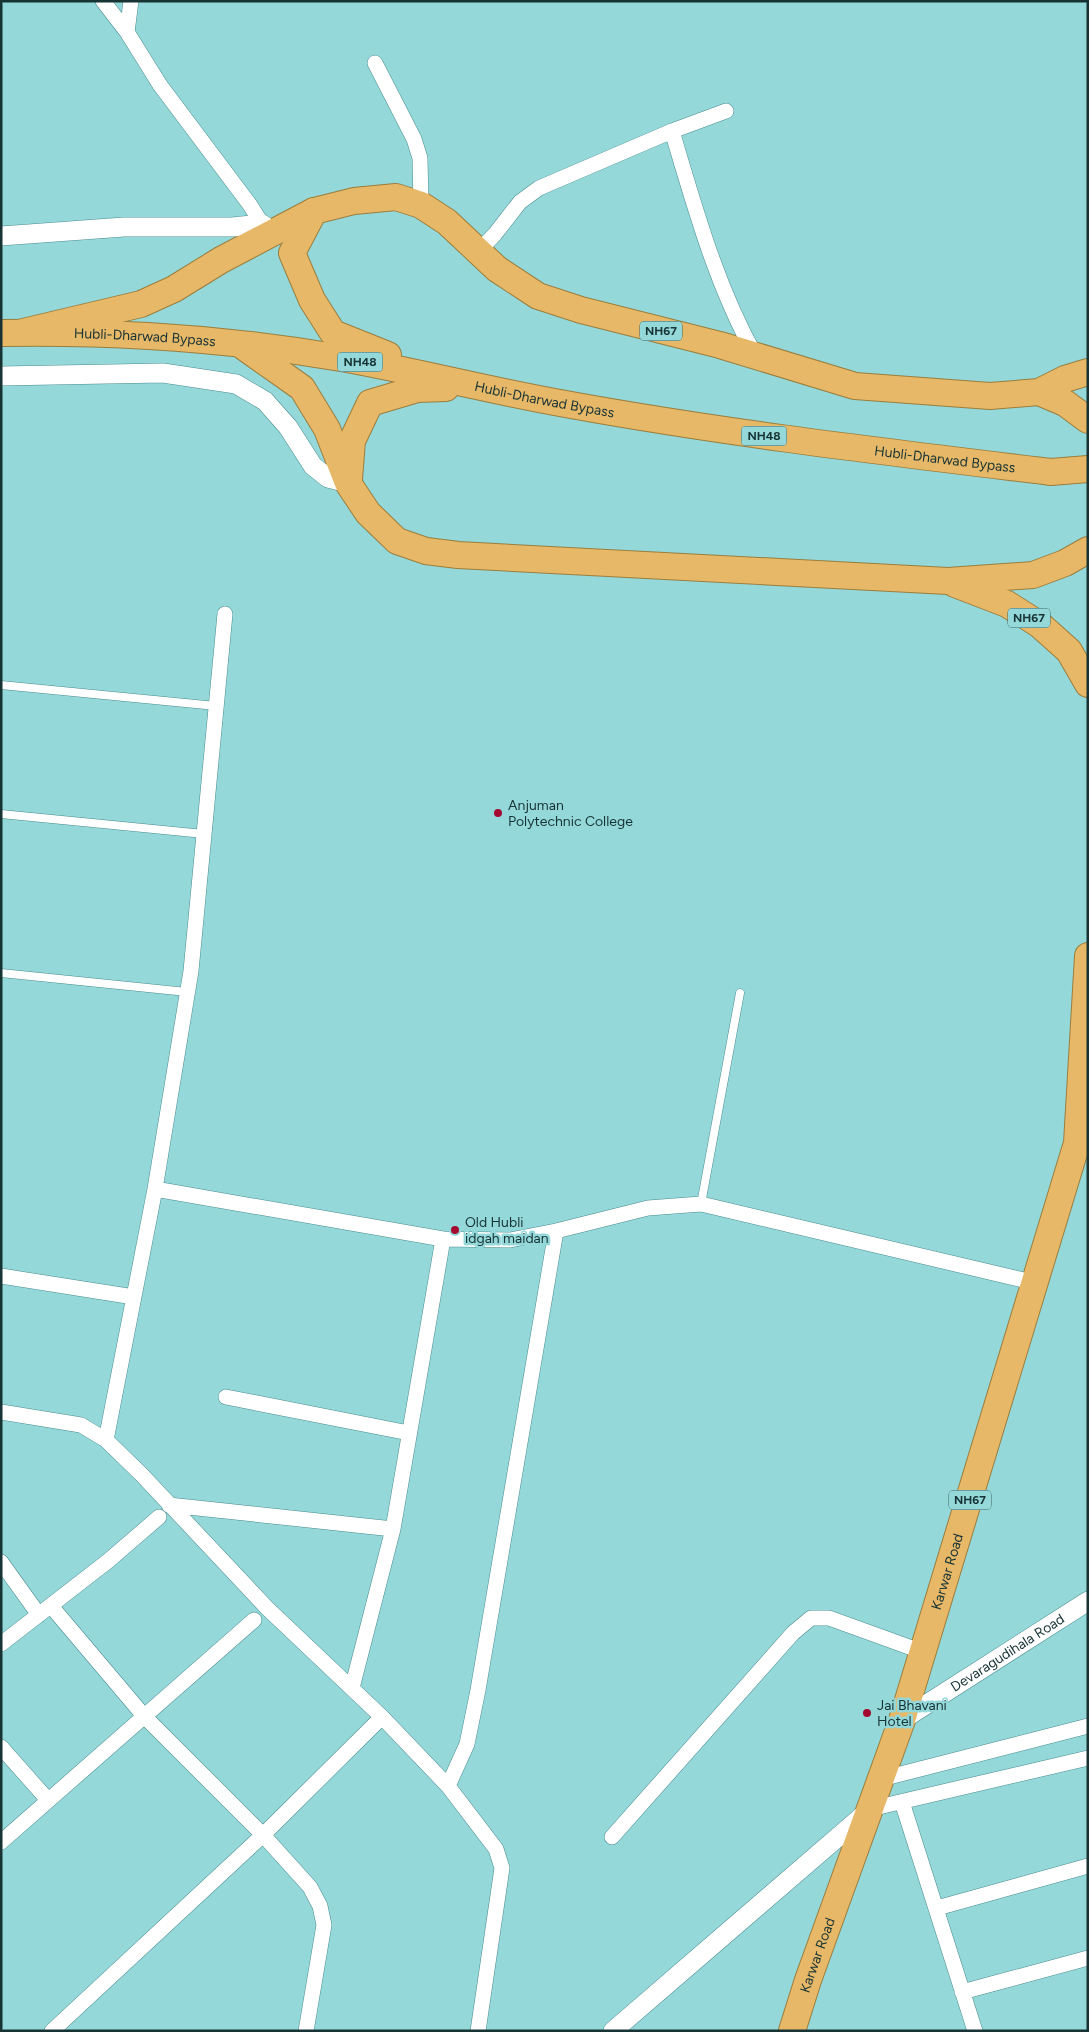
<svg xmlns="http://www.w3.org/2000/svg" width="1089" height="2032" font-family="Figtree,sans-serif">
	<rect width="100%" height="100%" fill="#94d8da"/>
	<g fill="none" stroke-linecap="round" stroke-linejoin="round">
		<g stroke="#498c8e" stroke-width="9">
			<path id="service" d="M 1,685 L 216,706
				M 1,814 L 204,834
				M 1,973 L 187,992
				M 701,1204 L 740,993"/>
		</g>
		<g stroke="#498c8e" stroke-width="16">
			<path id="minor" d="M 103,1 L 127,32 L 160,85 L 250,205 L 262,224
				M 127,32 L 131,1
				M 375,63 L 414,139 L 420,158 L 421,205
				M 672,131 C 695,208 716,285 755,355
				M 479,251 L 495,234 L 520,202 L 539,188 L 672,131 L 726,111
				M 155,1189 L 443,1239 L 510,1240 L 556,1231 L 648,1208 L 701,1204 L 1036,1283
				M 1,1276 L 134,1297
				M 226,1397 L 409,1433
				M 1,1412 L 81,1425 L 106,1440 L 142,1475 L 267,1608 L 382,1717 L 448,1786 L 496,1849 L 502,1868 L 478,2031
				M 106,1440 L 155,1189 L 191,971 L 225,614
				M 169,1505 L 393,1529
				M 1,1562 L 39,1615
				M 51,1606 L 144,1716 L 263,1835 L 310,1887 L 320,1906 L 324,1925 L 306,2031
				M 1,1644 L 108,1561 L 159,1517
				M 352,1688 L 393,1529 L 443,1239
				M 1,1747 L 48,1800
				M 881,1779 L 1088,1726
				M 448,1786 L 467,1744 L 478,1690 L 556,1231
				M 902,1802 L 975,2031
				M 870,1809 L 1088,1758
				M 612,1837 L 793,1633 L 811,1618 L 829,1618 L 923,1652
				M 1,1842 L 254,1620
				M 937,1908 L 1088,1866
				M 962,1992 L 1088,1958
				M 52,2031 L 263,1835 L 382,1717"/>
		</g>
		<g stroke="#498c8e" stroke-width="20">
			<g id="tertiary">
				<path d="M 1,236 L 124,227 L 232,227 L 262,224 L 273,232"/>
				<path d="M 1,376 L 163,373 L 236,384 L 265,401 L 288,427 L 313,466 L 328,478 L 348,483"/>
				<path id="s1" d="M 902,1720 L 1088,1601"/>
				<path d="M 613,2031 L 867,1812"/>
			</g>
		</g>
		<g stroke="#9a7e3d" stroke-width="28">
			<g id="trunk">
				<path d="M 314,211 L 292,253 L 312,300 L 333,333 L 388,355"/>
				<path d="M 23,332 L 141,304 L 174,289 L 221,260 L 314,211 L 354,201 L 396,197 L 421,205 L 447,222 L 497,269 L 538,296 L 581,310 L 720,345 L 855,386 L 990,396 L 1039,392 L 1065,379 L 1088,372"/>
				<path id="s2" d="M 1,333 C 113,331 231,339 341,358 C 415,371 487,390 560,403 C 723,433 887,452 1051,472 L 1088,469"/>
				<path d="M 244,347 L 302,388 L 327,429 L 348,483 L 368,513 L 397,541 L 426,551 L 458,555 L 948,581 L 1033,575 L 1065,563 L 1088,550"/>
				<path d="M 1039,392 L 1065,403 L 1088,420"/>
				<path d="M 349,479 L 352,441 L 370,403 L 417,389 L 446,388"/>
				<path d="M 955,584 L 1007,604 L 1040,625 L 1069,651 L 1088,684"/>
				<path id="s3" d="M 792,2031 L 808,1980 L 902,1720 L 1077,1143 L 1088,956"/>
			</g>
		</g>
		<use href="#service" stroke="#fff" stroke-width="8"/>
		<use href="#minor" stroke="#fff" stroke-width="15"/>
		<use href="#tertiary" stroke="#fff" stroke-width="19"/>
		<use href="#trunk" stroke="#e7b868" stroke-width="26"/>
	</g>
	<g fill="#a50830" stroke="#94d8da" stroke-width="2">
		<circle cx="498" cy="813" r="5"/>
		<circle cx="455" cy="1230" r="5"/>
		<circle cx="867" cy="1713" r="5"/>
	</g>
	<g text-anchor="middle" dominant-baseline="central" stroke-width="5" stroke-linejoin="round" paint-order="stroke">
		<g fill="#94d8da" stroke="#3c6466" stroke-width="1">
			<rect x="640" y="321.5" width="42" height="19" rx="4"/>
			<rect x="337.5" y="352.5" width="45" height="19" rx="4"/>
			<rect x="741.5" y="426.5" width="45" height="19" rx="4"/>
			<rect x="1008" y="608.5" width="42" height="19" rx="4"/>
			<rect x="949" y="1490.5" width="42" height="19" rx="4"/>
		</g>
		<g font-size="12" font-weight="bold" fill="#173334">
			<text x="661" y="331">NH67</text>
			<text x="360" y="362">NH48</text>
			<text x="764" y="436">NH48</text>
			<text x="1029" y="618">NH67</text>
			<text x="970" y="1500">NH67</text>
		</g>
		<g font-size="14" fill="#173334" stroke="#94d8da">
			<text stroke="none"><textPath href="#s2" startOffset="144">Hubli-Dharwad Bypass</textPath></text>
			<text stroke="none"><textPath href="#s2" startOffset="549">Hubli-Dharwad Bypass</textPath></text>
			<text stroke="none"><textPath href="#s2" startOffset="954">Hubli-Dharwad Bypass</textPath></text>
			<text stroke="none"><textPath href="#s3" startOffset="485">Karwar Road</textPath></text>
			<text stroke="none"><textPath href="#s1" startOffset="125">Devaragudihala Road</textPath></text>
			<text stroke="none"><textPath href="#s3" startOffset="80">Karwar Road</textPath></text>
		</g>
		<g font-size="14" fill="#173334" stroke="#94d8da" text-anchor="start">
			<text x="508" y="805">Anjuman<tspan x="508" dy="16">Polytechnic College</tspan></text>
			<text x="465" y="1222">Old Hubli<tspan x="465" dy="16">idgah maidan</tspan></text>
			<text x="877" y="1705">Jai Bhavani<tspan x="877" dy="16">Hotel</tspan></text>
		</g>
	</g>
	<rect width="1089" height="2032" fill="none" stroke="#173334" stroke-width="5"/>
</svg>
